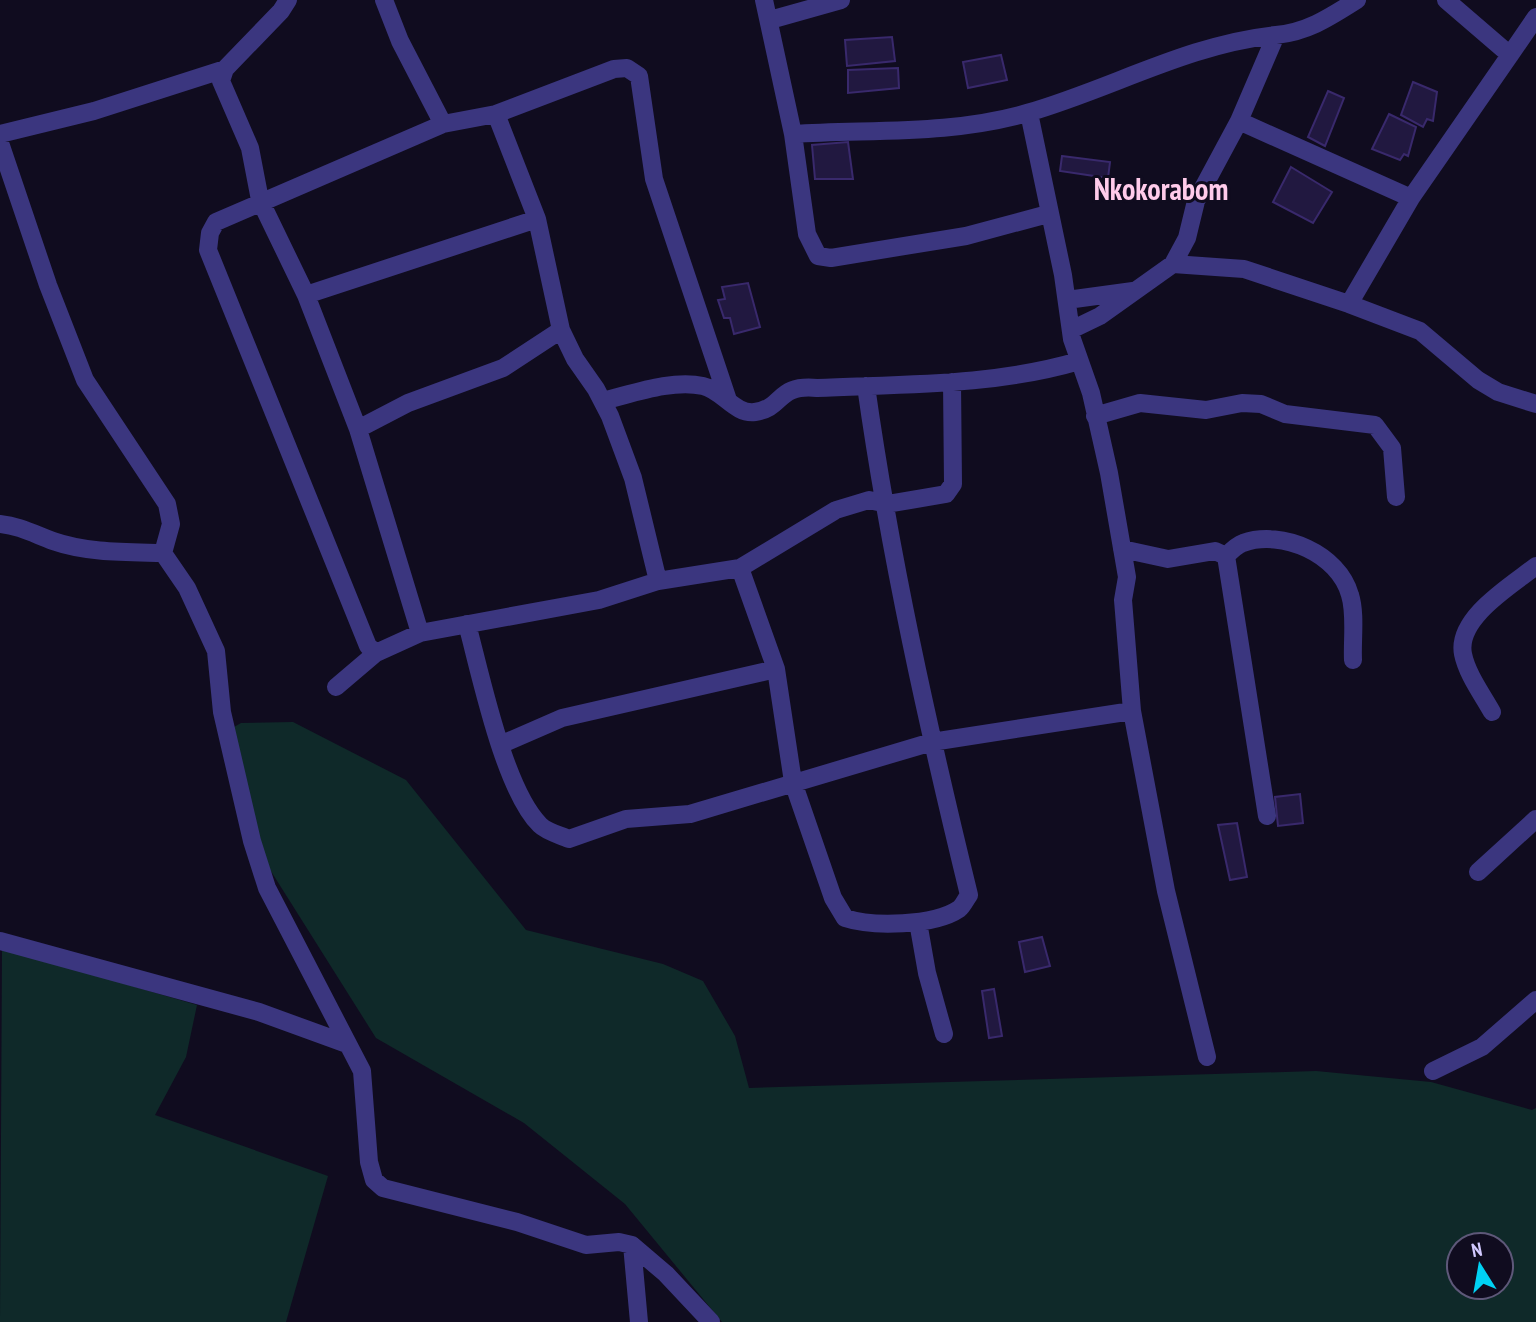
<svg xmlns="http://www.w3.org/2000/svg" width="1536" height="1322" font-family="'PT Sans Narrow',sans-serif">
	<rect width="100%" height="100%" fill="#100c1f"/>
	<path fill="#0f2929" fill-rule="evenodd" d="M 293,722 L 406,780 L 526,930 L 663,964 L 703,981 L 735,1036 L 749,1088 L 1316,1071 L 1431,1082 L 1532,1110 L 1536,1108 L 1536,1322 L 722,1322 L 625,1204 L 524,1123 L 376,1038 L 257,849 L 227,731 L 241,723 ZM 1459,1245 L 1501,1245 L 1501,1287 L 1459,1287 Z
		M 2,948 L 197,1005 L 186,1057 L 155,1115 L 328,1176 L 286,1322 L 0,1322 Z"/>
	<path fill="#211840" stroke="#39296c" stroke-width="2" d="M 892,37 L 895,61 L 847,66 L 845,40 Z
		M 1001,55 L 1007,80 L 968,88 L 963,62 Z
		M 898,68 L 899,88 L 848,93 L 848,70 Z
		M 1413,82 L 1437,92 L 1433,121 L 1427,119 L 1423,127 L 1401,115 Z
		M 1328,91 L 1344,98 L 1325,146 L 1308,137 Z
		M 1389,114 L 1416,127 L 1408,156 L 1404,154 L 1400,160 L 1372,149 Z
		M 848,142 L 853,179 L 815,179 L 812,145 Z
		M 1062,156 L 1110,162 L 1108,178 L 1060,171 Z
		M 1291,167 L 1332,192 L 1313,223 L 1273,202 Z
		M 748,283 L 760,327 L 734,334 L 730,318 L 724,318 L 718,300 L 725,299 L 722,287 Z
		M 1300,794 L 1303,823 L 1278,826 L 1275,797 Z
		M 1237,823 L 1247,877 L 1230,880 L 1218,825 Z
		M 1042,937 L 1050,966 L 1025,972 L 1019,942 Z
		M 994,989 L 1002,1036 L 989,1038 L 982,991 Z"/>
	<g fill="none" stroke-linecap="round" stroke-linejoin="round">
		<path stroke="#3b367f" stroke-width="18" d="M 288,0 L 281,11 L 225,69 L 221,81 L 250,148 L 260,200 L 306,295 L 358,429 L 420,633 L 376,653 L 368,646 L 208,250 L 210,233 L 216,222 L 443,124
			M 384,0 L 400,41 L 443,124 L 496,114 L 537,219 L 561,330 L 575,359 L 596,389 L 610,416 L 633,478 L 658,581
			M 764,0 L 793,134 L 807,234 L 818,256 L 831,258 L 966,236 L 1048,214
			M 1446,0 L 1510,55 L 1536,17
			M 770,20 L 841,0
			M 1029,113 L 1063,275 L 1072,339 L 1091,393 L 1109,473 L 1127,577 L 1123,600 L 1132,711 L 1166,891 L 1207,1057
			M 496,114 L 614,69 L 627,68 L 639,76 L 654,179 L 728,400
			M 1239,121 L 1411,198
			M 0,134 L 94,111 L 225,69
			M 793,134 C 872,129 950,135 1027,113 C 1111,89 1188,44 1276,35
			M 0,143 L 48,285 L 85,380 L 167,504 L 171,524 L 163,553
			M 1173,264 L 1244,269 L 1349,304 L 1420,331 L 1478,380 L 1498,392 L 1536,404
			M 306,295 L 537,219
			M 1067,300 L 1133,291
			M 1349,304 L 1411,198 L 1510,55
			M 1071,330 L 1100,316 L 1173,264 L 1187,238 L 1196,201 L 1239,121 L 1276,35 C 1308,32 1330,17 1357,0
			M 866,386 C 890,557 928,727 969,895 C 966,899 963,906 959,909 C 934,926 872,927 845,918 L 833,898 L 793,782 L 776,669 L 740,568 L 836,510 L 869,500 L 887,504 L 946,494 L 953,484 L 952,382
			M 602,401 C 632,394 672,379 703,386 C 722,390 735,415 755,412 C 784,408 776,384 817,388 C 904,384 994,386 1079,361
			M 1095,416 L 1140,403 L 1206,410 L 1242,403 L 1261,404 L 1285,414 L 1375,425 L 1392,448 L 1396,497
			M 358,429 L 408,403 L 503,368 L 561,330
			M 0,524 C 20,526 34,534 53,541 C 87,553 127,552 163,553 L 187,588 L 216,651 L 222,712 L 252,841 L 267,888 L 362,1071 L 369,1162 L 374,1180 L 383,1188 L 517,1222 L 586,1245 L 619,1242 L 632,1245 L 666,1274 L 711,1322
			M 1122,549 L 1168,559 L 1215,551 L 1226,556 L 1267,816
			M 1226,556 C 1231,551 1237,545 1243,543 C 1282,529 1339,554 1350,595 C 1356,614 1352,640 1353,660
			M 467,624 C 481,676 504,789 540,825 C 547,832 560,835 569,839 L 626,819 L 690,814 L 932,742 L 1132,711
			M 420,633 L 599,600 L 658,581 L 740,568
			M 336,687 L 376,653
			M 1492,712 C 1482,694 1467,674 1463,654 C 1456,618 1512,585 1536,566
			M 500,745 L 562,718 L 776,669
			M 1478,872 L 1536,819
			M 918,922 L 927,973 L 944,1034
			M 0,941 L 259,1012 L 347,1044
			M 1433,1071 L 1482,1047 L 1536,1000
			M 632,1245 L 639,1322"/>
	</g>
	<g text-anchor="middle" dominant-baseline="central" stroke-width="6" stroke-linejoin="round" paint-order="stroke">
		<g font-size="30" font-weight="bold" fill="#ffcbea" stroke="#100c1f">
			<text x="1161" y="188">Nkokorabom</text>
		</g>
	</g>
	<g transform="translate(1480 1266) rotate(349)"><circle r="33" fill="#100c1f" stroke="#5e5879" stroke-width="2"/>
	<path d="M0-5L12 26L0 18L-12 26Z" fill="#00d2f4"/>
	<text y="-10" font-size="19" font-weight="bold" text-anchor="middle" fill="#d2c9ff">N</text>
	</g>
</svg>
